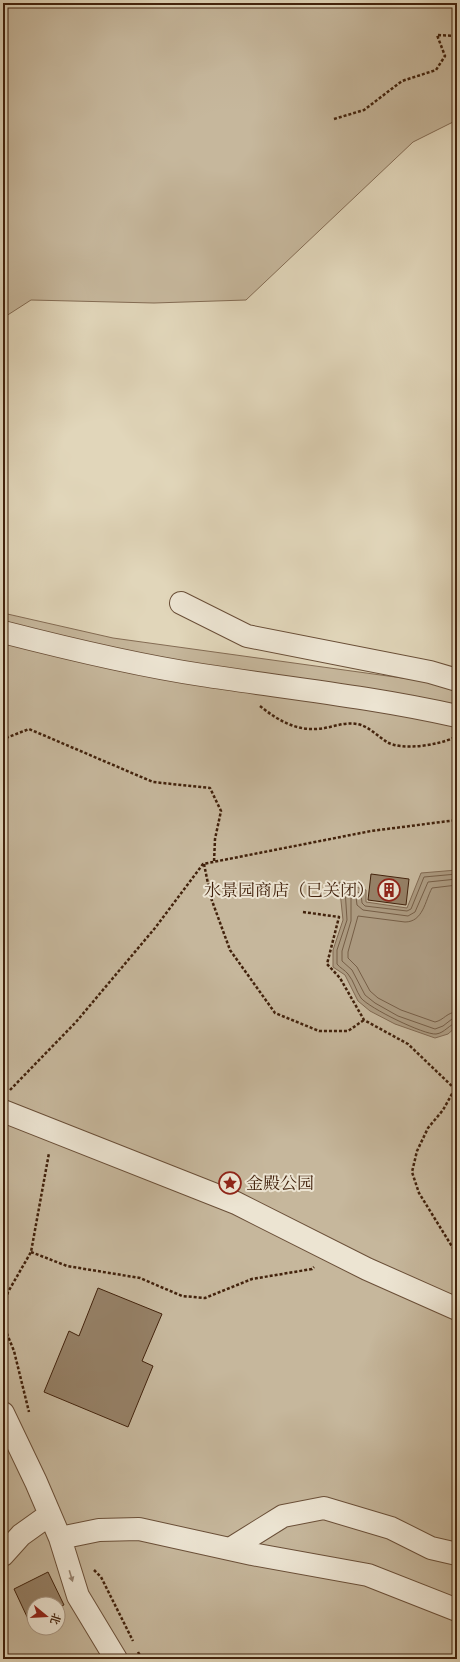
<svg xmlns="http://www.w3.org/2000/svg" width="460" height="1662" font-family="'IM FELL Double Pica','Noto Serif SC',serif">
	<rect width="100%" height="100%" fill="#e1d6ba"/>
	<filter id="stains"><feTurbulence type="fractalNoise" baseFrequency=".005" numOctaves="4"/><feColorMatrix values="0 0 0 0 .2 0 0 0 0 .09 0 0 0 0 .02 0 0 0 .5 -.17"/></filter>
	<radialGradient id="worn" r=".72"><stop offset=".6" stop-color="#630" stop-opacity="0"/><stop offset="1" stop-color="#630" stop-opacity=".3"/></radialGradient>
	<path fill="#c6b79c" stroke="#846c54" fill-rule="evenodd" d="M 3,3 L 457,3 L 457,120 L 413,142 L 246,300 L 154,303 L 31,300 L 3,318 Z
		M 3,613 L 113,638 L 431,682 L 457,690 L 457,1659 L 3,1659 ZM 34,1604 L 58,1604 L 58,1628 L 34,1628 Z"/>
	<path fill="#ab997f" stroke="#816951" d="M 457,870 L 457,1026 L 448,1034 L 435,1038 L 395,1024 L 370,1011 L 358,1001 L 345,975 L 333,967 L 333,950 L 343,920 L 339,882 L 366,890 L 366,902 L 407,908 L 421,873 Z"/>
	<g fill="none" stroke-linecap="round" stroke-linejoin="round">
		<path stroke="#765e46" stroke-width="1" d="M 457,874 L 424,877 L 411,909 L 407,911 L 365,906 L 362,903 L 361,893 L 345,889 L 347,920 L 337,950 L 337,964 C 340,968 345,970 348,974 C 354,981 356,991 361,998 C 369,1008 424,1035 436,1034 C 445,1033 449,1024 457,1023
			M 457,879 L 428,882 L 415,912 L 408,916 L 363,910 L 357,905 L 356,897 L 351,896 L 351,921 L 342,951 L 342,961 L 352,970 L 365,995 L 375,1003 L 398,1016 L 435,1029 L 443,1026 L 452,1019 L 457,1018
			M 457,885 L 432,888 C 425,901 423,922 405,922 L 358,916 L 348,952 L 348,958 L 357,967 L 370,991 L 378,998 L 401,1010 L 435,1022 C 444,1020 447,1012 457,1012"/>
	</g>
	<path fill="#958066" stroke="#42220c" d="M 371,874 L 409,879 L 406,905 L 368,900 Z
		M 98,1288 L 162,1314 L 142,1361 L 153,1366 L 128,1427 L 44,1392 L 69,1331 L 79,1336 Z
		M 48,1572 L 64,1605 L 58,1607 L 58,1604 L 34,1604 L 34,1619 L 29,1621 L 14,1589 Z"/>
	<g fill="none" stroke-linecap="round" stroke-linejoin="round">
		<g stroke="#6a4f38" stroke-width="24">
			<path id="minor" d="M 181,603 L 247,636 L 430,672 L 457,680
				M 3,632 C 69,649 135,665 202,675 C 287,688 373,697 457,716
				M 3,1111 L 236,1203 L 367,1269 L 457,1309
				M 3,1413 L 36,1482 L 60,1538 L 78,1596 L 116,1659
				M 60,1538 L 99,1530 L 139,1529 L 252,1554 L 368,1575 L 457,1610
				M 230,1549 L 283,1516 L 324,1508 L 391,1528 L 431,1548 L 457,1554
				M 3,1555 L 21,1535 L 49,1515"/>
		</g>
		<path stroke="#42220c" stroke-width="2.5" stroke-dasharray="3 2" stroke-linecap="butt" d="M 334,119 L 364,110 L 402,81 L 436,70 L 445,56 L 437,35 L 457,36
			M 260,706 C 276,719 294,730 315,729 C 331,729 344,720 361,725 C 370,728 379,737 387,742 C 402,751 438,745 453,738
			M 3,742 L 6,738 L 29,729 L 153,782 L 210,788 L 221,811 L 215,839 L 214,862
			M 204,864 L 211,898 L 230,950 L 275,1013 L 319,1031 L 348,1031 L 364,1020
			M 303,912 L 339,917 L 327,964 L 340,978 L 364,1020 L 408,1044 L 455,1089
			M 457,1085 L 443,1110 L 428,1128 L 417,1151 L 412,1172 L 419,1193 L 456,1253 L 457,1257
			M 10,1090 L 76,1022 L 155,928 L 203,864 L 371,831 L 457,820
			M 31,1252 L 67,1266 L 140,1278 L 182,1296 L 205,1298 L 252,1279 L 312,1269 L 314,1267
			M 3,1314 L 8,1292 L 31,1252 L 49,1153
			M 3,1324 L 14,1351 L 29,1412
			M 94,1570 L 101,1577 L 133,1641
			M 138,1652 L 142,1659"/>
		<use href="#minor" stroke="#ece4d2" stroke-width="22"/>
	</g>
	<defs><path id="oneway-solid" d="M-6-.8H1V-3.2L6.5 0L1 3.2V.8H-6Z"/></defs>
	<use fill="#97836f" href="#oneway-solid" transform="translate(71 1576) rotate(73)"/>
	<defs>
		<g id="building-ring" transform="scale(1.15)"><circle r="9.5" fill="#ece4d2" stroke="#8f2418" stroke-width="1.5"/><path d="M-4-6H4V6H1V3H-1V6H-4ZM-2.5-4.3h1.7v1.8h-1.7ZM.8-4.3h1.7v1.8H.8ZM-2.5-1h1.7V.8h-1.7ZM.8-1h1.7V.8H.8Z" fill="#8f2418"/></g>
		<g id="sight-ring" transform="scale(1.15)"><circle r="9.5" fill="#ece4d2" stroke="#8f2418" stroke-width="1.5"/><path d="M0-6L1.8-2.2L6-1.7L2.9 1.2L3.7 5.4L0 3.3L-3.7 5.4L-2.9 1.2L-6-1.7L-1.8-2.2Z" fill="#8f2418"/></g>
	</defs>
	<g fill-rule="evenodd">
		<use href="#building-ring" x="389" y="890"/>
		<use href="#sight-ring" x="230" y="1183"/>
	</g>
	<g text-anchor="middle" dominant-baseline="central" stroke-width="4" stroke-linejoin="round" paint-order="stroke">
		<g font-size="17" fill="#42220c" stroke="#ece4d2" text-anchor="end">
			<text x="374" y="890">水景园商店（已关闭）</text>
			<text x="246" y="1183" text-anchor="start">金殿公园</text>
		</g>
	</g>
	<rect width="460" height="1662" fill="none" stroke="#e1d6ba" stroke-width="16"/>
	<rect x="4" y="4" width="452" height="1654" fill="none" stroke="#42220c" stroke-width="2"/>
	<rect x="8" y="8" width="444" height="1646" fill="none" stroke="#42220c"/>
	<g transform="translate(46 1616) rotate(108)"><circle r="19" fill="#ece4d2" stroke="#a89683"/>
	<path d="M0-3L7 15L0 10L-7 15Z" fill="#8f2418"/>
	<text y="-6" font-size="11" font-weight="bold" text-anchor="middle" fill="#42220c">北</text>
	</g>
	<rect width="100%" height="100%" filter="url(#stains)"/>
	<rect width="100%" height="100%" fill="url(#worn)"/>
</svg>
